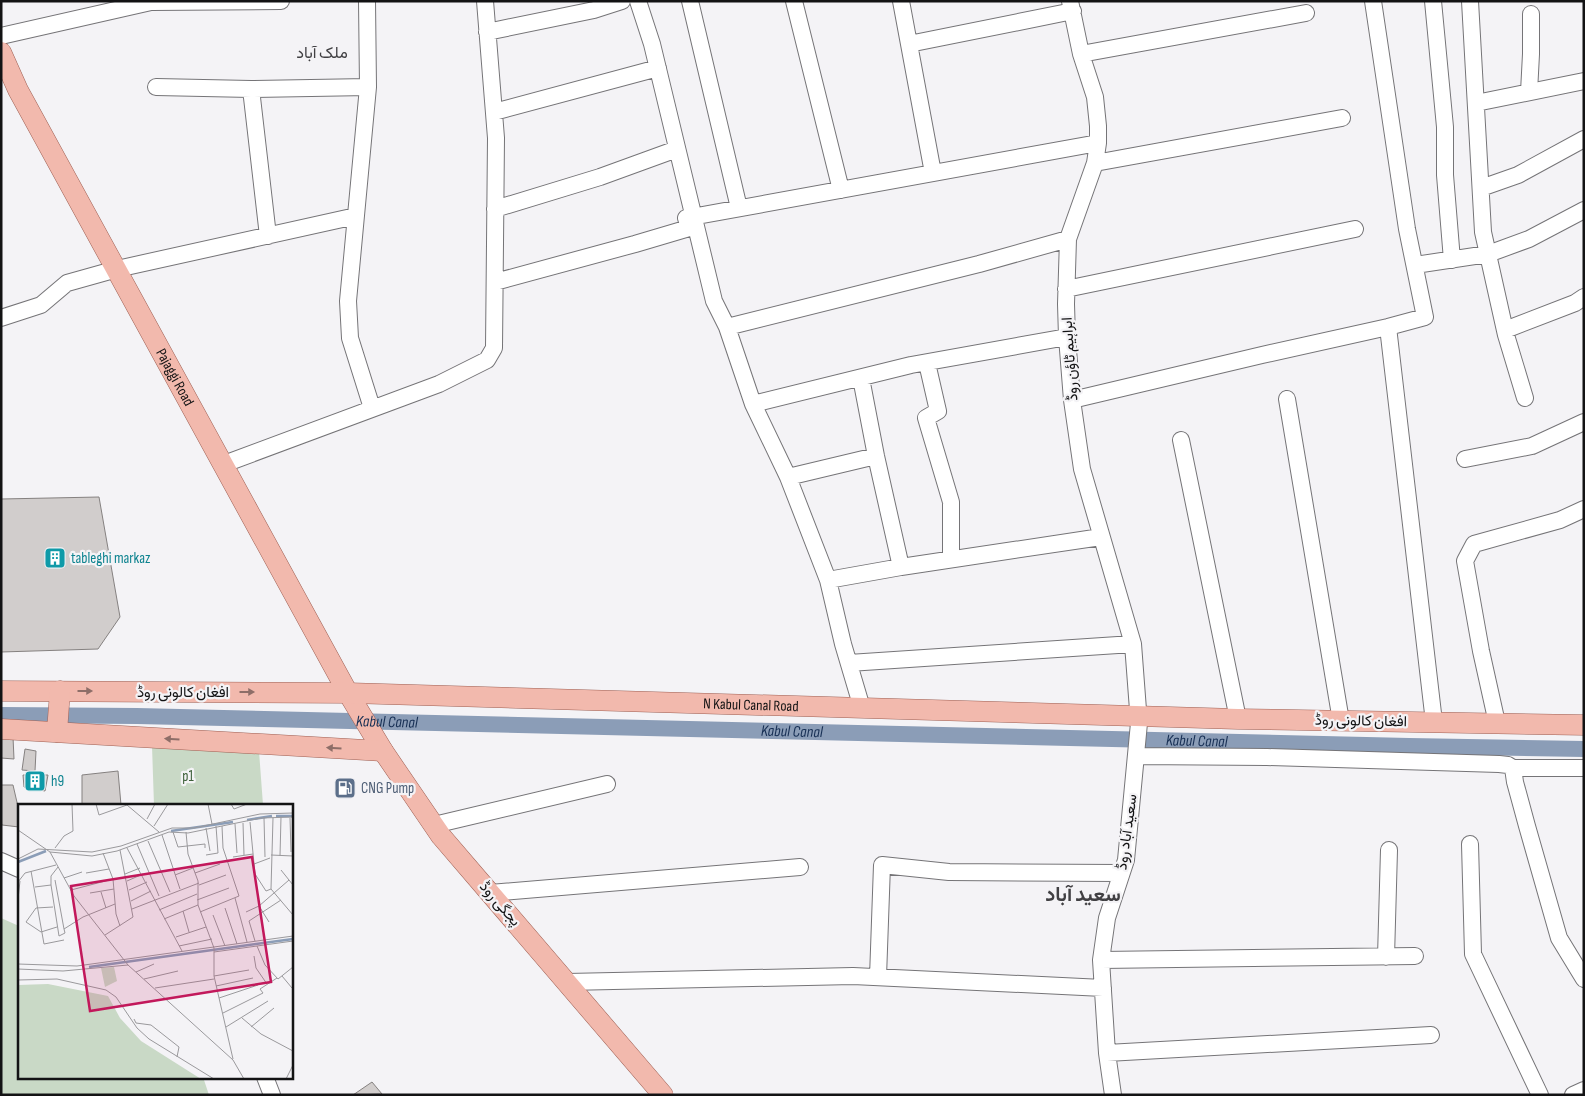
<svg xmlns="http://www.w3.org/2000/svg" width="1585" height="1096" font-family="'Sofia Sans Condensed',Vazirmatn,sans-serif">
	<rect width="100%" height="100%" fill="#f4f3f6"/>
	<path fill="#c9d9c6" d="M 152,746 L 259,751 L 263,805 L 154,805 Z
		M 1,918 L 19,926 L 19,1077 L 203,1077 L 209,1095 L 1,1095 Z"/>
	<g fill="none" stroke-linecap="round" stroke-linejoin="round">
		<path stroke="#8b9db7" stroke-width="16" id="s1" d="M 1,715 L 137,716 L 1409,746 L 1584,749"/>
	</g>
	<path fill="#d1cdcc" stroke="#858180" d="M 99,497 L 120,617 L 98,649 L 1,652 L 1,499 Z
		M 1,737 L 13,737 L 14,759 L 1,758 Z
		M 25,749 L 36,751 L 35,771 L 22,770 Z
		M 118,771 L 121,805 L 82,805 L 82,775 Z
		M 23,775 L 48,775 L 45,791 L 24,787 Z
		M 1,785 L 13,785 L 19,811 L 19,827 L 2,825 L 1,823 Z
		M 372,1082 L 382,1094 L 353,1095 Z"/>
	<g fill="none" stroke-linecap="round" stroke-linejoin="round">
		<g stroke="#757477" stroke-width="18">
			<path id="minor" d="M 367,1 L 368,87 L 348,301 L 350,338 L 372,408
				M 638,1 L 652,44 L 714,301 L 727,327 L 753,404 L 788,477 L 828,580 L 843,644 L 862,708
				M 690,1 L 739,208
				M 794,1 L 841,190
				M 901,1 L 933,173
				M 1070,1 L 1081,54 L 1095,97 L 1098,126 L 1098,143 L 1095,163 L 1068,239 L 1066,304 L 1067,337 L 1072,400 L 1082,469 L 1133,644 L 1139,723 L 1126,860 L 1107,918 L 1101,960 L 1107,1053 L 1113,1095
				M 1433,1 L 1445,127 L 1445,175 L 1452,260
				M 1470,1 L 1483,232 L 1506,335 L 1525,398
				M 487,32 L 594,10 L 622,1
				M 1,36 L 151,2 L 281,1
				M 909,44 L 1073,11
				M 1081,54 L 1306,13
				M 156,87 L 251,89 L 368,87
				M 251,89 L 268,236
				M 1529,92 L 1531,54 L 1531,14
				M 1476,103 L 1584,81
				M 494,112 L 658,68
				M 1095,163 L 1342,118
				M 1481,188 L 1518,175 L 1584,139
				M 495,209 L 600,177 L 677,149
				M 1415,265 L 1488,254 L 1529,239 L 1584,210
				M 495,282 L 635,244 L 689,228 L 686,218 L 1098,143
				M 1066,289 L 1355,229
				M 1,318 L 41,305 L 67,283 L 117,269 L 356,216
				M 727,327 L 979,264 L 1068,239
				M 1388,327 L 1434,722
				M 1505,330 L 1575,303 L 1584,297
				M 927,363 L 938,411 L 926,418 L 951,502 L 951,559
				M 861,378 L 876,456 L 901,567
				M 1287,399 L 1341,721
				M 1072,400 L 1262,355 L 1388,327 L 1425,317 L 1407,229 L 1373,1
				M 753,404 L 911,365 L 1067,337
				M 1181,440 L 1238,719
				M 1465,459 L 1532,446 L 1584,422
				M 224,464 L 439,384 L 487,360 L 494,348 L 496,138 L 485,1
				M 788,477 L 876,456
				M 828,580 L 901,567 L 1101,537
				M 849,663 L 1133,644
				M 1497,723 L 1481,651 L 1465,561 L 1474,544 L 1560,520 L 1584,509
				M 1136,756 L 1267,757 L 1499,764 L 1508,765 L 1513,768 L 1584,768
				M 1513,768 L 1515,782 L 1527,826 L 1559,938 L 1584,979
				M 434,825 L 607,784
				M 1470,844 L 1473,954 L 1540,1095
				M 1,861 L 19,869
				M 490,893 L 800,867
				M 1386,957 L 1389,850
				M 1101,960 L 1415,956
				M 878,977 L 882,865 L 949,872 L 1121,873
				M 567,982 L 853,976 L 1103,988
				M 1107,1053 L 1431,1035
				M 265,1077 L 272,1095
				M 1573,1095 L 1584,1090"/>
		</g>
		<g stroke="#9e6054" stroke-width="21">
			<g id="major">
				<path id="s2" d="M 1,52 L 18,90 L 348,693 L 383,751 L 441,836 L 663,1095"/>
				<path id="s3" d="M 1,691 L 349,693 L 1238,719 L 1584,725"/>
				<path d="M 1,729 L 383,751"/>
				<path d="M 57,732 L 60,691"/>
			</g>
		</g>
		<use href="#minor" stroke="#fff" stroke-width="16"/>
		<use href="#major" stroke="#f2b9ad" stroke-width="20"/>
	</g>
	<defs><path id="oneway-solid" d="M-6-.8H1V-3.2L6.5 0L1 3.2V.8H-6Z" transform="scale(1.25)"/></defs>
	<g fill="#8e6e68">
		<use href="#oneway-solid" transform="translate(85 691)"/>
		<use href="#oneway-solid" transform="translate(247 692)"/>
		<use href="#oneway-solid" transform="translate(172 739) rotate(-177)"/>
		<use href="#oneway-solid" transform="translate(334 748) rotate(-177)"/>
	</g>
	<defs>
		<g id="building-square" transform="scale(1.125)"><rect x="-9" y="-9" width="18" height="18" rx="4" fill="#0f9aa8" stroke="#f4f3f6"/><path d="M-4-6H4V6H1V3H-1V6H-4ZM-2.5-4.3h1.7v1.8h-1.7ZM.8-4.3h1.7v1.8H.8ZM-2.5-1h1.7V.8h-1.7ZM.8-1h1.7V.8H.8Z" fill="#fff"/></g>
		<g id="fuel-square" transform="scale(1.125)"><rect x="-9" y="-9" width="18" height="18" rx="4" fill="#5c6f8a" stroke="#f4f3f6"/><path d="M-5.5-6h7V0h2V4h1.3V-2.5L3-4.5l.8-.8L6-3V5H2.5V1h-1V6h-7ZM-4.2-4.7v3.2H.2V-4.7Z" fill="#fff"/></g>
	</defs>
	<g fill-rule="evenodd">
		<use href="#building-square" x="55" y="558"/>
		<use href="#building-square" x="35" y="781"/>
		<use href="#fuel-square" x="345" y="788"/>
	</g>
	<g text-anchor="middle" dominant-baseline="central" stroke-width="4.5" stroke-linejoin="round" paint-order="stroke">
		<g font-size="15" fill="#131314" stroke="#f4f3f6">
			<text transform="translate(1070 359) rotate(-94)">ابراہیم ٹاؤن روڈ</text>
			<text stroke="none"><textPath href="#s2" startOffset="369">Pajaggi Road</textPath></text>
			<text x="183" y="692">افغان کالونی روڈ</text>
			<text stroke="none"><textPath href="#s3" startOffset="750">N Kabul Canal Road</textPath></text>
			<text transform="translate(1361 721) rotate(1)">افغان کالونی روڈ</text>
			<text transform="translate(1127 832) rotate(-82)">سعید آباد روڈ</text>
			<text transform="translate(500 904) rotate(49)">پجگی روڈ</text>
		</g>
		<g font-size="15" fill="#0d838f" stroke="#f4f3f6" text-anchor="start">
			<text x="71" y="558">tableghi markaz</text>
			<text x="51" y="781">h9</text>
		</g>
		<g font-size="15" fill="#3e613a" stroke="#f4f3f6">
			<text x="188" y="776">p1</text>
		</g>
		<g font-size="15" fill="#4e5e75" stroke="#f4f3f6" text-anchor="start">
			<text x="361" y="788">CNG Pump</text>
		</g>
		<g font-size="16" fill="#414043" stroke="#f4f3f6">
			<text x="322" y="53">ملک آباد</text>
		</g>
		<g font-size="16" font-style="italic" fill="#172f54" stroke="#f4f3f6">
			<text stroke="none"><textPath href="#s1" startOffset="386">Kabul Canal</textPath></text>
			<text stroke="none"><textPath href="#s1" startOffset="791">Kabul Canal</textPath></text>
			<text stroke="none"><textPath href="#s1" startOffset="1196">Kabul Canal</textPath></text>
		</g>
		<g font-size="20" font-weight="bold" fill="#414043" stroke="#f4f3f6">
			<text x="1083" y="895">سعید آباد</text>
		</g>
	</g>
	<g transform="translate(18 804)">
		<rect width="275" height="275" fill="#f4f3f6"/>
		<path d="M 96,163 L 99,177 L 87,183 L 83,164 ZM 30,180 L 90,192 L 102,214 L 123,237 L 183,275 L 0,275 L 0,181 Z" fill="#c9d9c6"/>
		<path fill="none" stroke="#8b9db7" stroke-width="2.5" d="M 258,12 L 275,12M 229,16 L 254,12M 153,27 L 215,18M 0,58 L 28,47M 71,163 L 275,135"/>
		<path fill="none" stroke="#9a999c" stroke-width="1" d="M 78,0 L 81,11 L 109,1 L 141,28M 190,0 L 194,20M 213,0 L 216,5 L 229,0M 246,14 L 247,53M 255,14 L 253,85 L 275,111M 272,14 L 273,48M 129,15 L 137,0M 232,18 L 237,70 L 248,87 L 253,85M 225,19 L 226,51M 217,20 L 219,49M 136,22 L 150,0M 188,24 L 192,47M 0,26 L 32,48 L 56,92 L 110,161 L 215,256 L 226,275M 155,28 L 160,43 L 187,40 L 187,44M 168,28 L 170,50 L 180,77 L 180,101 L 196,144 L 196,172 L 215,255M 144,31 L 162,85M 130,37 L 152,88M 119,40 L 141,92M 37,44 L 46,32 L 55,27 L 54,0M 109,44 L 164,147M 32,48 L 74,52 L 99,47 L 151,28 L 170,29 L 243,14 L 275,13M 85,49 L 95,75 L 98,110 L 102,122M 188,51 L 200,49 L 198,22M 253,51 L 275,52M 262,52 L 263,13M 215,53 L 235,50M 0,55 L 20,45 L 74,48 L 103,42 L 154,24 L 176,24 L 242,10 L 275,9M 236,60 L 252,54M 40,63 L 33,72 L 33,81 L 41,132 L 47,129 L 46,125 L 65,113 L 97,100M 263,66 L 275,81M 13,67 L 26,140 L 46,136M 68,69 L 91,65M 177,69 L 202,60M 107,70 L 122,64M 157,71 L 175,64M 46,74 L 64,68M 37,76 L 46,125M 109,77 L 125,70M 0,78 L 7,69 L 38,61M 181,81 L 208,71M 17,83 L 33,81M 53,86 L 95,75M 111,86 L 129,78M 83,88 L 88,104M 72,89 L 96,85M 217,94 L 229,138M 0,95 L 2,77M 179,96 L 211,84M 113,97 L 133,87M 241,102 L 251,118M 35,103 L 18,104 L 8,118 L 23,128 L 39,123M 207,104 L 219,140M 114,105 L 181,79M 141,106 L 179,90M 165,107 L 171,128M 182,108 L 221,92 L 205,44 L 204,22M 228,108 L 241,102 L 271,76M 195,111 L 207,142M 146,115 L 180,101M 87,131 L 115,113 L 102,46M 158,133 L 188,123M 237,137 L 231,117 L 263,96M 161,142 L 194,135M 239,142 L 247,161 L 260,175 L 275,163M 196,148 L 275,137M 236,152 L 238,164 L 249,180M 0,160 L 59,162 L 275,132M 0,165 L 45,167 L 110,161M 118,168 L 136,160M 196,172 L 231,166M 264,172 L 274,184M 126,175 L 160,167M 0,176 L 39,175 L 88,186 L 98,193 L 119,224 L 131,235 L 196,275M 198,182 L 235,174M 137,184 L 196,175M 201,194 L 240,181M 205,209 L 245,189 L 242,185 L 259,174M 224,214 L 243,230 L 275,247M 116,215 L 118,219 L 133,221 L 161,243 L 159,253M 208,223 L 250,197M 233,223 L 256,204M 268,275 L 275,261"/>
		<path fill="#c2185b" fill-opacity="0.15" stroke="#c2185b" stroke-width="2.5" d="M 234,53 L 253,178 L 72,207 L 53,82 Z"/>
		<rect width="275" height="275" fill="none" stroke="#131314" stroke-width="2.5"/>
	</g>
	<rect width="1585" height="1096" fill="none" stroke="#131314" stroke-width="5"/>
</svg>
